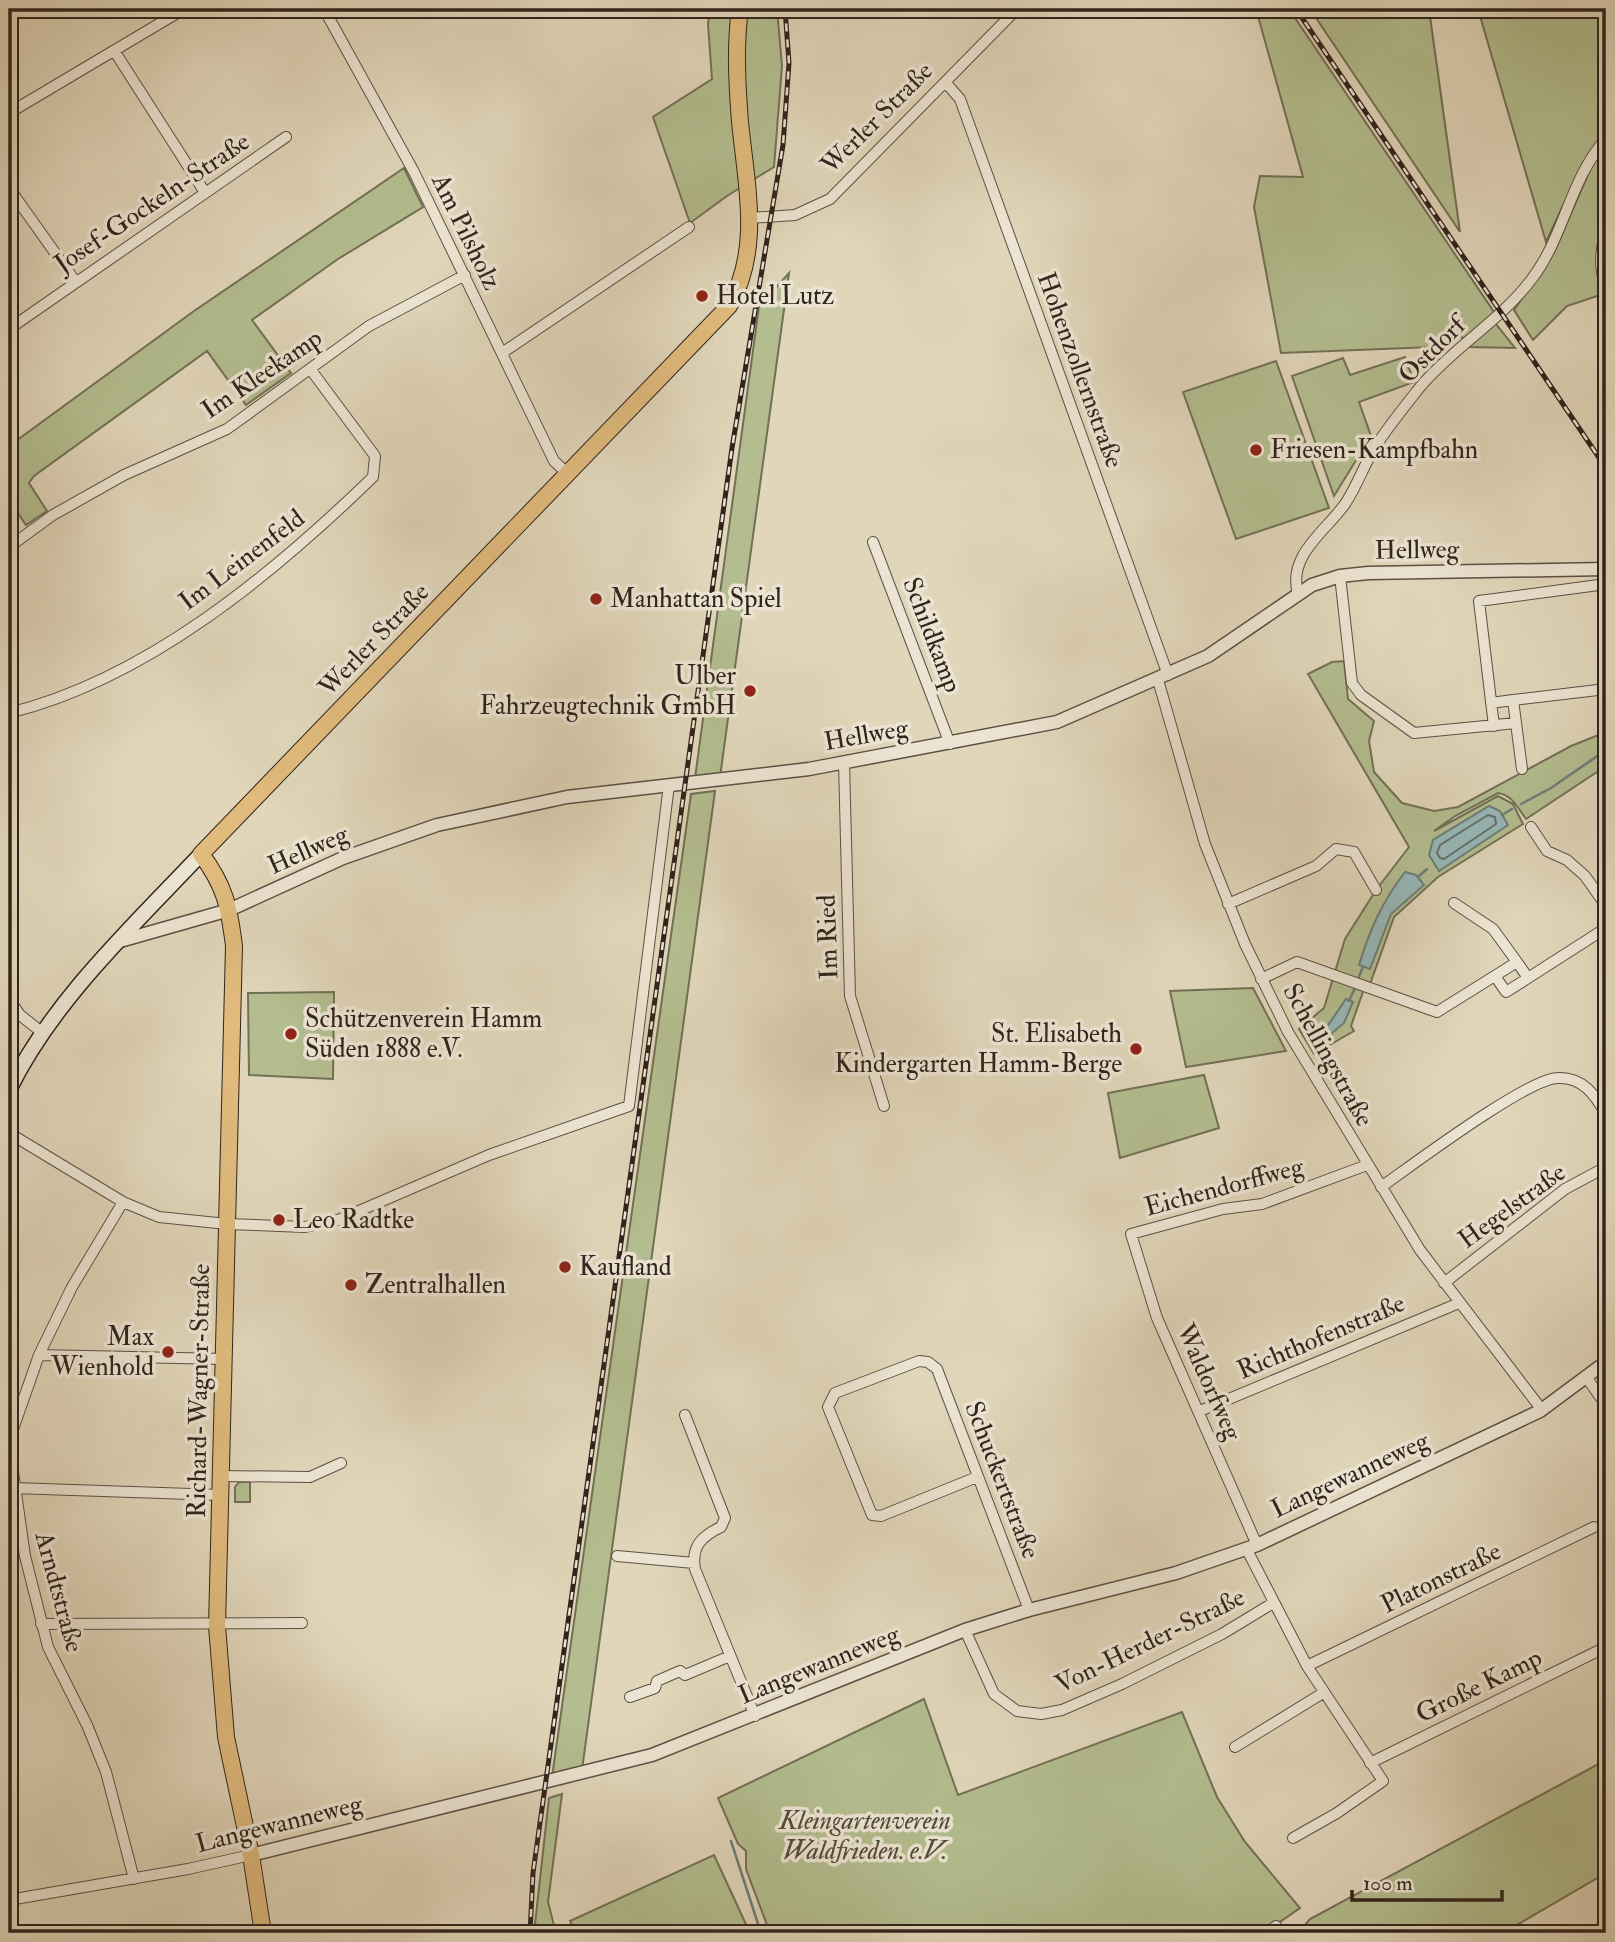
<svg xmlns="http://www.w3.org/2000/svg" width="1615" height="1942" font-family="'IM FELL Double Pica',serif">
	<rect width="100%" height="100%" fill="#e1d6ba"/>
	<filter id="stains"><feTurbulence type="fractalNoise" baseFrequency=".00286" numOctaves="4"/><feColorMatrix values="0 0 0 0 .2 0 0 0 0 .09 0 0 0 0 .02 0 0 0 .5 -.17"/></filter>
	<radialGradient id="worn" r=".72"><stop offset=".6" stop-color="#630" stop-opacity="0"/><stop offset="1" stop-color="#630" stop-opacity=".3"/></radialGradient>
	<path fill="#b3bd8f" stroke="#727056" stroke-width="2" d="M 710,9 L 777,9 L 782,66 L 774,167 L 727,196 L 690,223 L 653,117 L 712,79 L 708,24 Z
		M 1256,9 L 1289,9 L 1494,312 L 1496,324 L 1515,348 L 1468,347 L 1461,336 L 1433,347 L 1281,353 L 1254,207 L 1260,176 L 1303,177 Z
		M 1310,9 L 1429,9 L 1460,232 Z
		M 1478,9 L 1606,9 L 1606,132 L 1582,165 L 1546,242 Z
		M 1606,144 L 1606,219 L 1597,257 L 1606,293 L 1567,306 L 1533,340 L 1514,310 L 1554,252 L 1594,161 Z
		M 404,168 L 423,207 L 338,259 L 252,320 L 291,373 L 246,405 L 207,351 L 34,476 L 29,483 L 47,511 L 26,525 L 9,500 L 9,446 L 194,311 Z
		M 789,273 L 720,777 L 695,778 L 759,306 Z
		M 1405,357 L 1414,382 L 1359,402 L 1371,436 L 1334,496 L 1292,376 L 1343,358 L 1350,375 Z
		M 1276,361 L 1329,508 L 1236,539 L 1183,392 Z
		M 1344,661 L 1348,699 L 1374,721 L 1369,741 L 1374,772 L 1402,803 L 1434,811 L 1458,807 L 1571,746 L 1606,732 L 1606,766 L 1526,819 C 1518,808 1512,795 1498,793 L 1455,816 L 1434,831 L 1498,796 L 1513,804 L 1523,824 L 1438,877 L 1394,917 L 1369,987 L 1365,986 L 1351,1026 L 1354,1031 L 1314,1054 L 1299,1029 L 1324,1008 L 1345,939 L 1376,890 L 1409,847 L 1308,674 L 1332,662 Z
		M 715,791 L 582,1770 L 552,1777 L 691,794 Z
		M 1253,988 L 1286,1051 L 1186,1067 L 1170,991 Z
		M 334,992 L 333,1079 L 249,1075 L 248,993 Z
		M 1204,1075 L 1219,1128 L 1120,1158 L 1108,1093 Z
		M 239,1482 L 250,1482 L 250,1502 L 235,1502 L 235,1487 Z
		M 924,1699 L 958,1795 L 1182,1712 L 1217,1797 L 1245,1842 L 1300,1908 L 1264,1933 L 770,1933 L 746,1869 L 746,1851 L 738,1844 L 718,1798 Z
		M 1606,1760 L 1606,1873 L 1503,1933 L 1298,1933 L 1310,1919 Z
		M 562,1794 L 548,1902 L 556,1933 L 534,1933 L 549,1798 Z
		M 714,1855 L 750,1933 L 576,1933 L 570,1921 Z"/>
	<path fill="#96b7b7" stroke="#6d7c79" stroke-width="2" d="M 1489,806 L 1500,811 L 1508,825 L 1439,871 L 1429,855 L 1433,840 Z
		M 1405,872 L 1416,875 L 1424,885 L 1391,914 L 1370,969 L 1359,965 C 1370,929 1382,902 1405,872 Z
		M 1346,999 L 1353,1002 L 1344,1023 L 1325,1039 L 1322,1034 Z"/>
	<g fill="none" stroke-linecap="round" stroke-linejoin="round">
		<path stroke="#636e6a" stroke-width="2" d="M 1488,815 L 1495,817 L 1496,824 L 1444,859 L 1440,858 L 1437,853 L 1440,845 Z"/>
		<path stroke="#6d7c79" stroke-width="2.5" d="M 1521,804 L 1551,788 L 1606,750
			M 1502,815 L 1512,809
			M 1418,877 L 1427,869
			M 1358,979 L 1363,967
			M 1349,1001 L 1355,988
			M 731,1841 L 761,1933"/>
		<g stroke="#5c5044" stroke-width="12">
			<path id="minor" d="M 324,9 L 414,172 L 554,461 L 568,474
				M 115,52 L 204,191
				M 946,83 L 960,99 L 1168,675
				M 9,113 L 184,9
				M 9,188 L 75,281
				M 749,218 L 795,215 L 830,199 L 1017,9
				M 1606,229 C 1601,250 1598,266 1606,286
				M 9,329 L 286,137
				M 502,353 L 689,227
				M 873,542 L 950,744
				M 9,547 L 53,515 L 124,475 L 227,429 L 369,326 L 465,275
				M 1340,576 L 1352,683 L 1361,695 L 1414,733 L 1516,723 L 1513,700 L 1606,689
				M 1298,594 C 1287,555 1326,531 1345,504 C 1357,486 1364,465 1375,447 C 1388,427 1405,406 1420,387 C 1454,347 1500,321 1531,280 C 1564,238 1570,178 1606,139
				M 1158,680 L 1205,844 L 1245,944 L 1288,1032 L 1420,1250 L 1542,1410
				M 1491,703 L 1513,700
				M 9,713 C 147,679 273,574 373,477 L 375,456 L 311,370
				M 1516,723 L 1522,769
				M 1494,726 L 1479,601 L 1606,584
				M 844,763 L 850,996 L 884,1106
				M 1531,827 L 1547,851 L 1567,860 L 1585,876 L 1602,900
				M 1454,903 L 1493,929 L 1517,962
				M 1228,904 L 1316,866 L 1336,849 L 1354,852 L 1376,890
				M 1495,976 L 1506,992 L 1528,978
				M 1261,979 L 1297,962 L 1437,1012 L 1517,962 L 1528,978 L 1606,928
				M 9,999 L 20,1015 L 44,1034
				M 9,1133 L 123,1202 L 159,1217 L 227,1224 L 305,1227 L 338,1220 L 489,1155 L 629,1106 L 669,785
				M 1381,1187 C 1411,1166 1528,1078 1558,1078 C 1583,1077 1595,1095 1606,1114
				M 123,1202 L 72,1287 L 39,1355 L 12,1432 L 11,1458 L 25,1556 L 48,1647 L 87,1725 L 106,1772 L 134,1879
				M 1444,1283 L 1565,1189 L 1606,1167
				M 39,1355 L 224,1359
				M 1586,1377 L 1606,1405
				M 1200,1411 L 1459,1303
				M 685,1415 L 725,1518 L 721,1527 C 702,1536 691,1546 695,1569 L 755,1716
				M 221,1476 L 310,1477 L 341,1463
				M 977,1477 L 881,1516 L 872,1515 L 828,1407 L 835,1393 L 919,1361 L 928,1362 L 937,1369 L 1029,1610
				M 13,1488 L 221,1495
				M 1257,1545 L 1157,1318 L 1131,1234 L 1223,1209 L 1262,1204 L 1367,1165
				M 1246,1548 L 1307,1666 L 1383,1781 L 1337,1813 L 1293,1838
				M 617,1556 L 694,1563
				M 41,1624 L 302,1623
				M 965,1630 L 994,1694 L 1017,1711 L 1041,1714 L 1062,1710 L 1122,1684 L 1222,1634 L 1273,1603
				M 1307,1666 L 1594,1527
				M 630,1697 L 655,1688 L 657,1681 L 680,1671 L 685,1675 L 730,1656
				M 1235,1747 L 1323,1693
				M 1370,1763 L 1606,1647
				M 9,1900 L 188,1869 L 251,1855
				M 1266,1933 L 1276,1926"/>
		</g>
		<g stroke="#5c5044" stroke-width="15">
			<path id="tertiary" d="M 120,941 L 229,910 L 343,858 L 437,825 L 567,797 L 809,769 L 1057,722 L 1208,656 L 1312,585 L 1340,576 L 1368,573 L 1606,569
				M 251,1855 L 652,1755 L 965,1630 L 1029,1610 L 1176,1573 L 1257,1545 L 1540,1411 L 1606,1362"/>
		</g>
		<g stroke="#30241d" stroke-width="17">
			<path id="secondary" d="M 9,1090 C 53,1000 133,926 201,854"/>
		</g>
		<g stroke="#30241d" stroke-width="18">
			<path id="primary" d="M 263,1933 L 251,1855 L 226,1737 L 217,1626 L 234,946 C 229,906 225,886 201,854 L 729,306 C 762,249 746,184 740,122 C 737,84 735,46 740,9"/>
		</g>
		<use href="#minor" stroke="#ece4d2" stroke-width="10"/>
		<use href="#tertiary" stroke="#ece4d2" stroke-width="12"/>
		<use href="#secondary" stroke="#ece4d2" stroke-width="14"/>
		<use href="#primary" stroke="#e0bb7d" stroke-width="16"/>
		<g stroke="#30241d" stroke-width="5">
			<path id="rail" d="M 1296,9 L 1606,468
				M 530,1933 L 533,1873 L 732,448 L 783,145 L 789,63 L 785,9"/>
		</g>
		<use href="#rail" stroke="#ece4d2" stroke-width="2.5" stroke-dasharray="8" stroke-linecap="butt"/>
	</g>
	<g fill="#8f2418" stroke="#ece4d2" stroke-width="2.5">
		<circle cx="702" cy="296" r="7"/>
		<circle cx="1256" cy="450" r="7"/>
		<circle cx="596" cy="599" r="7"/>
		<circle cx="750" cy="691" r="7"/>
		<circle cx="291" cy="1034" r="7"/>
		<circle cx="1136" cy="1049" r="7"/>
		<circle cx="279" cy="1220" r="7"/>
		<circle cx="565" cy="1267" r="7"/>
		<circle cx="351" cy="1285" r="7"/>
		<circle cx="168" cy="1352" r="7"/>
	</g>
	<g text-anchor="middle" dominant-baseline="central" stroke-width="7" stroke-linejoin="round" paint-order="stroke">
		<g font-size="26" fill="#30241d" stroke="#ece4d2">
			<text transform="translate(877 118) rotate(-45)">Werler Straße</text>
			<text transform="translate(152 203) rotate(-34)">Josef-Gockeln-Straße</text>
			<text transform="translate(466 232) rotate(64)">Am Pilsholz</text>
			<text transform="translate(1432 350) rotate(-45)">Ostdorf</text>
			<text transform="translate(1080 370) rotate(70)">Hohenzollernstraße</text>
			<text transform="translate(262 374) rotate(-34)">Im Kleekamp</text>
			<text transform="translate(1417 550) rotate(-1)">Hellweg</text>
			<text transform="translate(242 560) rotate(-37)">Im Leinenfeld</text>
			<text transform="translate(932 635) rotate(69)">Schildkamp</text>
			<text transform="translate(374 640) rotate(-46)">Werler Straße</text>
			<text transform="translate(866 735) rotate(-10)">Hellweg</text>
			<text transform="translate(308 850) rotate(-24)">Hellweg</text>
			<text transform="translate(828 937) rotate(-92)">Im Ried</text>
			<text transform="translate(1328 1055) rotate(61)">Schellingstraße</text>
			<text transform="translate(1224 1187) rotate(-15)">Eichendorffweg</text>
			<text transform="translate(1512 1206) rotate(-36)">Hegelstraße</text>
			<text transform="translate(1321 1337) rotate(-23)">Richthofenstraße</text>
			<text transform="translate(1209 1382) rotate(66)">Waldorfweg</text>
			<text transform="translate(199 1391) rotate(-89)">Richard-Wagner-Straße</text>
			<text transform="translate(1350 1475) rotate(-25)">Langewanneweg</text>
			<text transform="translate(1002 1480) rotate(69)">Schuckertstraße</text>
			<text transform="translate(1441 1578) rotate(-26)">Platonstraße</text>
			<text transform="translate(59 1592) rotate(75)">Arndtstraße</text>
			<text transform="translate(1150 1641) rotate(-26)">Von-Herder-Straße</text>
			<text transform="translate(819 1665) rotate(-22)">Langewanneweg</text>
			<text transform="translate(1479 1686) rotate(-26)">Große Kamp</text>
			<text transform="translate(279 1824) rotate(-14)">Langewanneweg</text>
		</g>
		<g font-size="26" fill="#30241d" stroke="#ece4d2" text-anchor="start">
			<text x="716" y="296">Hotel Lutz</text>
			<text x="1270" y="450">Friesen-Kampfbahn</text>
			<text x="610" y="599">Manhattan Spiel</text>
			<text x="736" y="676" text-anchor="end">Ulber<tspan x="736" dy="30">Fahrzeugtechnik GmbH</tspan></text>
			<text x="305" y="1019">Schützenverein Hamm<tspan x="305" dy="30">Süden 1888 e.V.</tspan></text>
			<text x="1122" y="1034" text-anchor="end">St. Elisabeth<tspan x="1122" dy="30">Kindergarten Hamm-Berge</tspan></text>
			<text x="293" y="1220">Leo Radtke</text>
			<text x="579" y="1267">Kaufland</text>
			<text x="365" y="1285">Zentralhallen</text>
			<text x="154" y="1337" text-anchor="end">Max<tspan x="154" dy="30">Wienhold</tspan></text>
		</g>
		<g font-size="26" font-style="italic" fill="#514a3a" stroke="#ece4d2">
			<text x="865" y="1821">Kleingartenverein<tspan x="865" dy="30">Waldfrieden. e.V.</tspan></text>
		</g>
	</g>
	<rect width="1615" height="1942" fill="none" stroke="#e1d6ba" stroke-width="35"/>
	<rect x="10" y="10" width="1594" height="1921" fill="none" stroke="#30241d" stroke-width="3.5"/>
	<rect x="18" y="18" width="1580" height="1907" fill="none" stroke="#30241d" stroke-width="2"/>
	<path d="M1352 1890v10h150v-10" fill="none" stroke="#30241d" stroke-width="3.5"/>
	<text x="1363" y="1890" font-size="21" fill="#30241d" stroke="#ece4d2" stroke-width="5" paint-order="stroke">100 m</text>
	<rect width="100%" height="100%" filter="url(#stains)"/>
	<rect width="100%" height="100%" fill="url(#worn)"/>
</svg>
